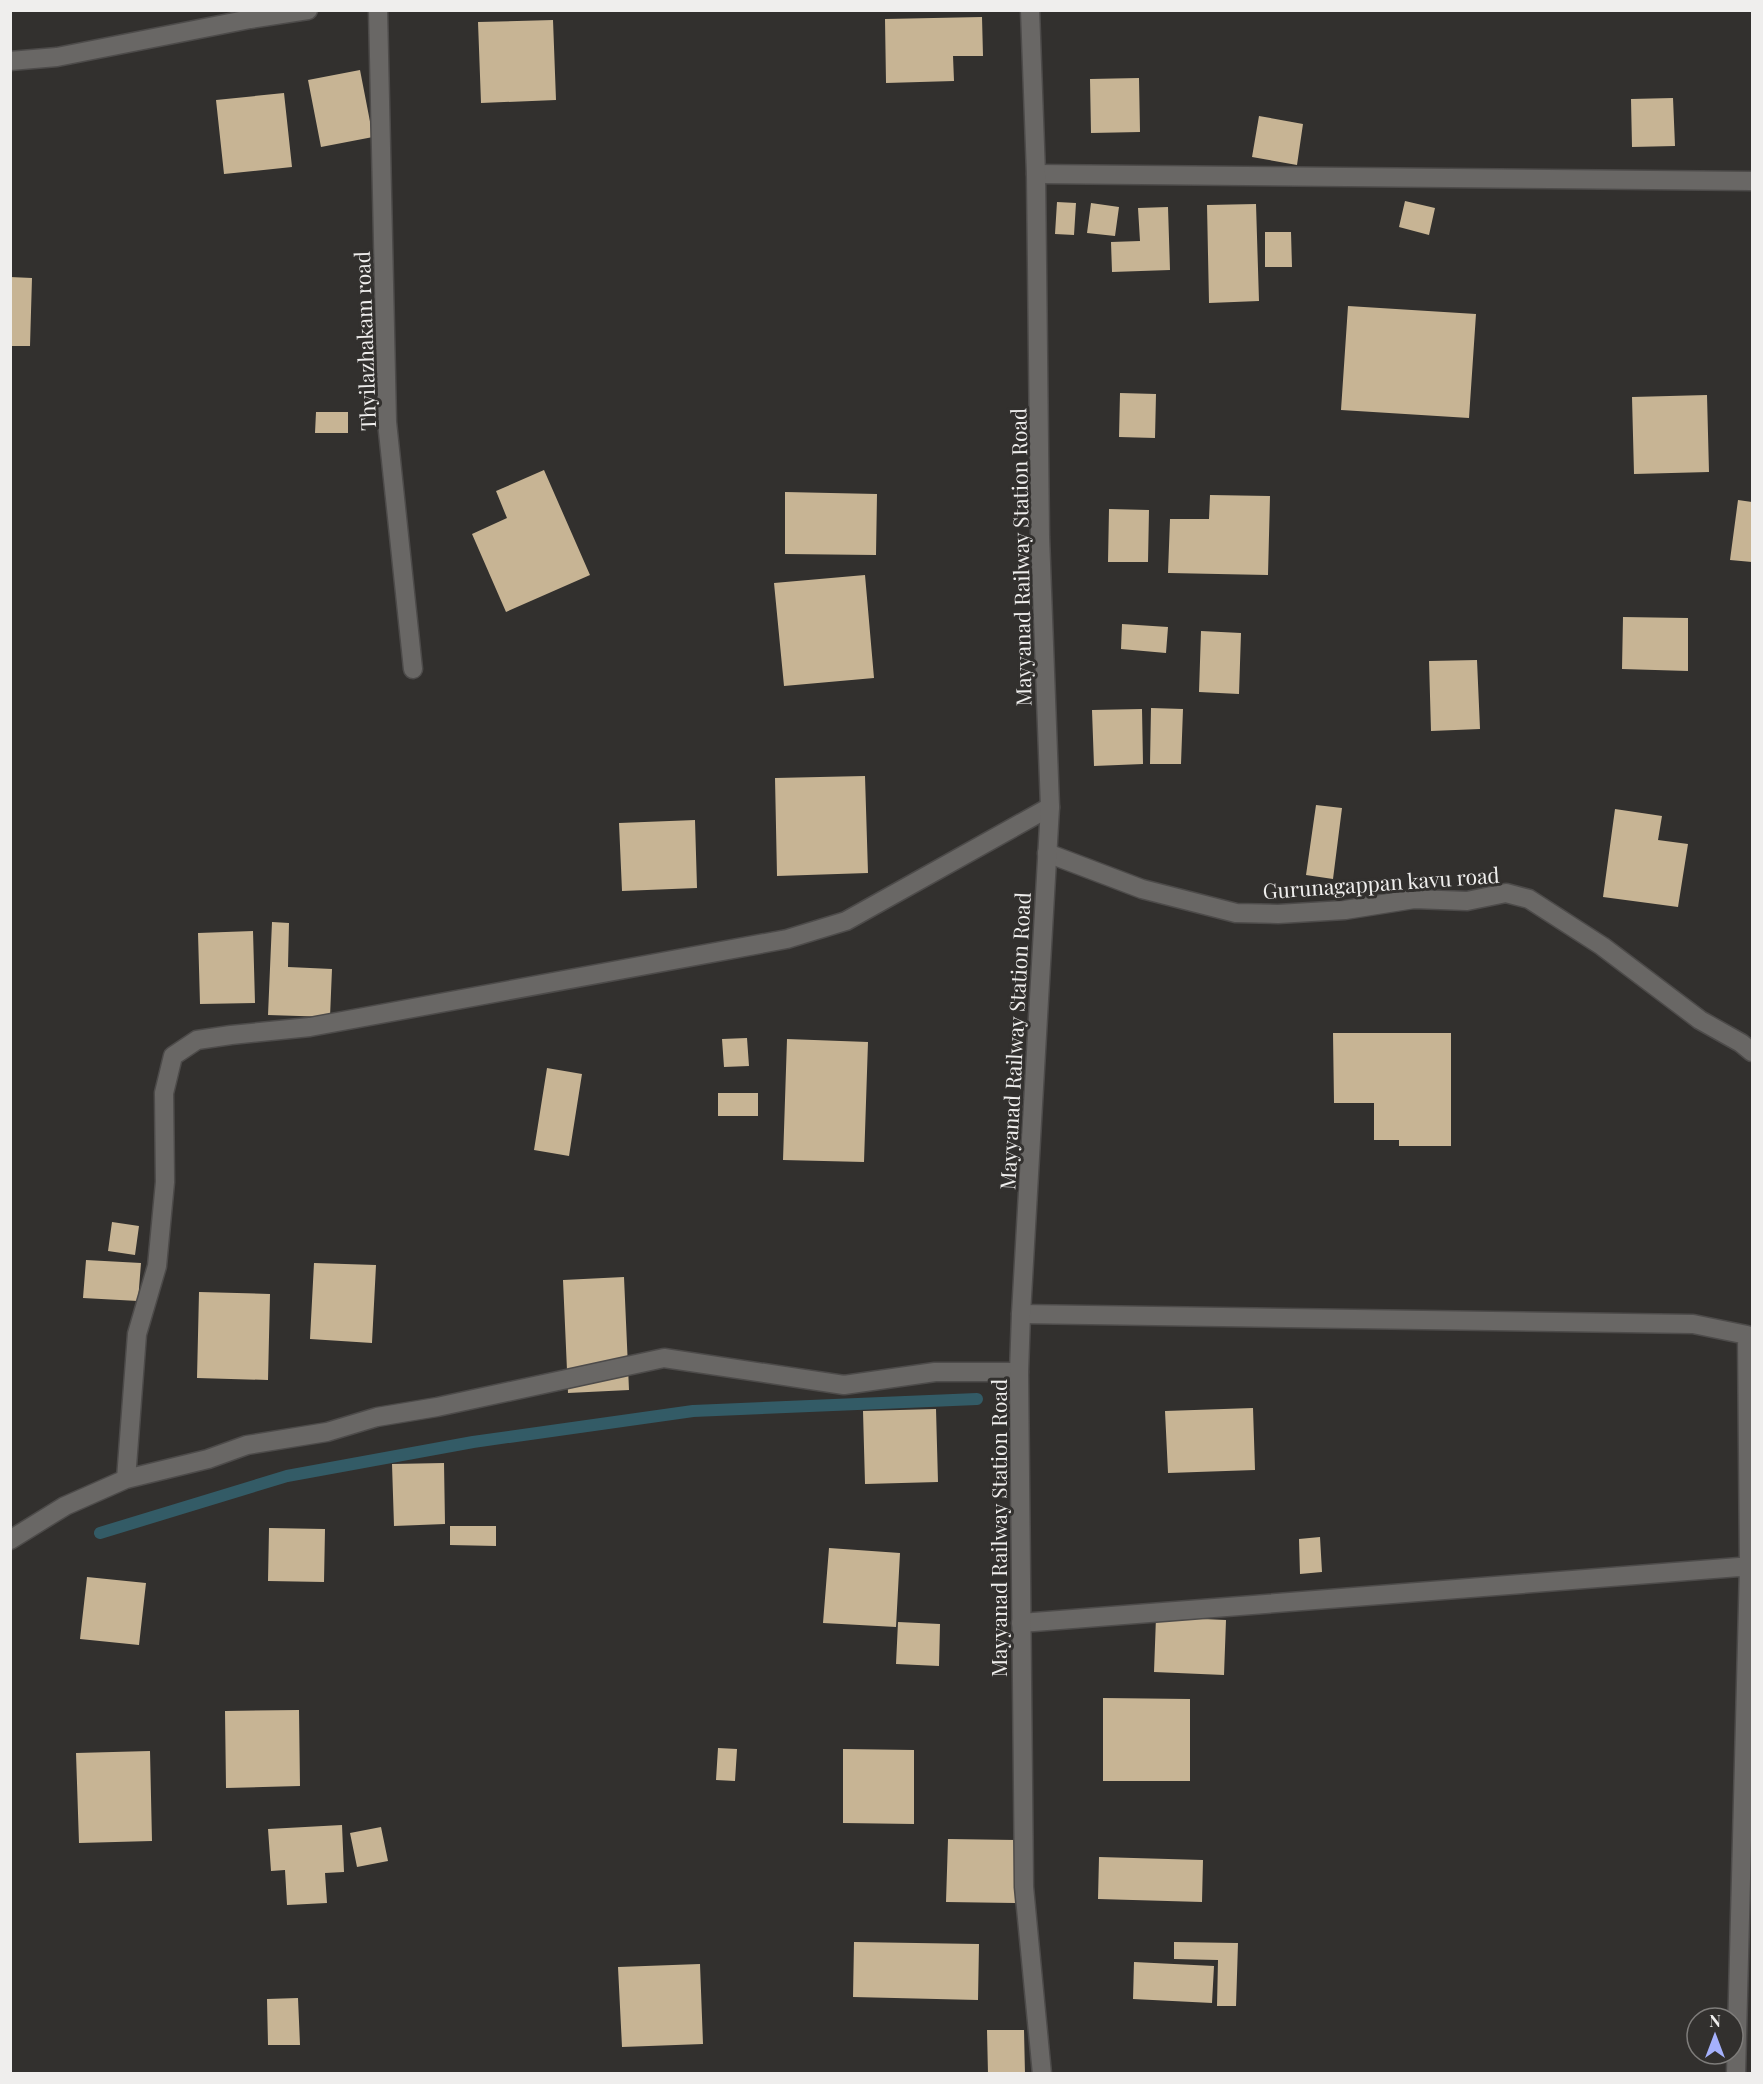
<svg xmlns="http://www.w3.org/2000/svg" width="1763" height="2084" font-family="'Playfair Display',serif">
	<rect width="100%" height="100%" fill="#32302e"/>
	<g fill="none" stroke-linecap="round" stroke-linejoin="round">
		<path stroke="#335b66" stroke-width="12" d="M 100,1533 L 287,1476 L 473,1442 L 693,1411 L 977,1399"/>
	</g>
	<path fill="#c7b494" d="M 982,17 L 983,56 L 953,56 L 954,81 L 886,83 L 885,19 Z
		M 553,20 L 556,100 L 481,103 L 478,22 Z
		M 360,70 L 373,137 L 321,147 L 308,80 Z
		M 1139,78 L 1140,132 L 1091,133 L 1090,79 Z
		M 284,93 L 292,167 L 224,174 L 216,100 Z
		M 1673,98 L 1675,146 L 1632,147 L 1631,99 Z
		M 1259,116 L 1303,124 L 1297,165 L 1252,157 Z
		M 1405,201 L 1435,208 L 1429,235 L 1399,227 Z
		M 1057,202 L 1076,203 L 1074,235 L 1055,234 Z
		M 1091,203 L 1119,207 L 1115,236 L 1087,233 Z
		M 1256,204 L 1259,301 L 1209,303 L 1207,205 Z
		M 1168,207 L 1170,270 L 1112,272 L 1111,242 L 1140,241 L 1138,208 Z
		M 1265,232 L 1291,232 L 1292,267 L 1265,267 Z
		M 10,277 L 32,278 L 30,346 L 10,346 Z
		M 1348,306 L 1476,314 L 1469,418 L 1341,410 Z
		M 1120,393 L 1156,394 L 1155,438 L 1119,437 Z
		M 1707,395 L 1709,472 L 1634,474 L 1632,397 Z
		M 316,412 L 348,412 L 348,433 L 315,433 Z
		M 544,470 L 590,575 L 506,612 L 472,534 L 507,518 L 496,491 Z
		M 785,492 L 877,494 L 876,555 L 785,554 Z
		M 1210,495 L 1270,496 L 1268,575 L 1168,573 L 1170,519 L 1209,519 Z
		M 1738,500 L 1752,502 L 1752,562 L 1730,560 Z
		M 1109,509 L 1149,510 L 1148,562 L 1108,562 Z
		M 865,575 L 874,678 L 784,686 L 774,583 Z
		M 1623,617 L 1688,618 L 1688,671 L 1622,669 Z
		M 1122,624 L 1168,627 L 1166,653 L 1121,649 Z
		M 1201,631 L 1241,633 L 1239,694 L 1199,692 Z
		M 1477,660 L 1480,729 L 1431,731 L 1429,661 Z
		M 1151,708 L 1183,709 L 1181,764 L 1150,764 Z
		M 1142,709 L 1143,764 L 1094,766 L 1092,710 Z
		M 865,776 L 868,873 L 777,876 L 775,778 Z
		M 1316,805 L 1342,808 L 1333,879 L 1306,875 Z
		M 1615,809 L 1662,816 L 1658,840 L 1688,844 L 1678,907 L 1603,897 Z
		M 695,820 L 697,888 L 622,891 L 619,823 Z
		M 272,922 L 289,923 L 288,967 L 332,969 L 330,1017 L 268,1015 Z
		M 253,931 L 255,1003 L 200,1004 L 198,933 Z
		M 1333,1033 L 1451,1033 L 1451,1146 L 1399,1146 L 1399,1140 L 1374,1140 L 1374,1103 L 1334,1103 Z
		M 747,1038 L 749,1066 L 724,1067 L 722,1039 Z
		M 787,1039 L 868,1042 L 864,1162 L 783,1160 Z
		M 547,1068 L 582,1074 L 569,1156 L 534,1150 Z
		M 718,1093 L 758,1093 L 758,1116 L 718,1116 Z
		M 112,1222 L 139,1226 L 135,1255 L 108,1251 Z
		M 86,1260 L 141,1263 L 138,1301 L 83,1298 Z
		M 314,1263 L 376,1265 L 372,1343 L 310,1339 Z
		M 624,1277 L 629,1390 L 568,1393 L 563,1280 Z
		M 199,1292 L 270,1294 L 268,1380 L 197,1378 Z
		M 1253,1408 L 1255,1470 L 1168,1473 L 1165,1411 Z
		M 936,1409 L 938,1482 L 865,1484 L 863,1411 Z
		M 444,1463 L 445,1524 L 394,1526 L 392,1464 Z
		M 450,1526 L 496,1526 L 496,1546 L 450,1545 Z
		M 269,1528 L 325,1529 L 324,1582 L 268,1581 Z
		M 1320,1537 L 1322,1572 L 1300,1574 L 1299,1539 Z
		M 829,1548 L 900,1553 L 896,1627 L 823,1623 Z
		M 87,1577 L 146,1583 L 139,1645 L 80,1639 Z
		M 1156,1617 L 1226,1620 L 1224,1675 L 1154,1672 Z
		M 898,1622 L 940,1624 L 939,1666 L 896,1664 Z
		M 1103,1698 L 1190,1699 L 1190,1781 L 1103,1781 Z
		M 299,1710 L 300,1786 L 226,1788 L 225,1711 Z
		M 718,1748 L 737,1749 L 735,1781 L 716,1780 Z
		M 843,1749 L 914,1750 L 914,1824 L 843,1823 Z
		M 150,1751 L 152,1841 L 79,1843 L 76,1753 Z
		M 342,1825 L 344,1872 L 325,1873 L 327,1903 L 287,1905 L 285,1870 L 271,1871 L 268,1829 Z
		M 381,1827 L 388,1861 L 357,1867 L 350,1833 Z
		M 948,1839 L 1016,1840 L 1015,1903 L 946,1902 Z
		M 1099,1857 L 1203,1860 L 1202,1902 L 1098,1899 Z
		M 854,1942 L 979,1944 L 978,2000 L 853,1997 Z
		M 1174,1942 L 1238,1943 L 1236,2006 L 1217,2006 L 1218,1960 L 1174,1959 Z
		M 1134,1962 L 1214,1966 L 1212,2003 L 1133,1999 Z
		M 700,1964 L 703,2044 L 622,2047 L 618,1967 Z
		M 298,1998 L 300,2045 L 268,2045 L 267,1999 Z
		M 987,2030 L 1024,2030 L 1025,2074 L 988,2074 Z"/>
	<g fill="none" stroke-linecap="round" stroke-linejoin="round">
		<g stroke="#4d4b4a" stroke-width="21">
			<path id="street" d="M 378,10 L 387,422 L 413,669
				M 10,61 L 57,57 L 250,19 L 308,10
				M 1036,174 L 1752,181
				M 1047,853 L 1142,889 L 1236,913 L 1278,914 L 1345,910 L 1414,899 L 1467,901 L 1506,893 L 1529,899 L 1602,946 L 1700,1020 L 1741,1043 L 1752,1052
				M 1021,1314 L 1693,1324 L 1747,1335 L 1749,1566 L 1736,2074
				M 126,1479 L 137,1334 L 157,1266 L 165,1182 L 164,1093 L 173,1056 L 197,1040 L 231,1035 L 310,1027 L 787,939 L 846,921 L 1050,807
				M 10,1540 L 65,1506 L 126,1479 L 208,1459 L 247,1445 L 327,1432 L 377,1417 L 437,1407 L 664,1358 L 844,1385 L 935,1372 L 1019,1372
				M 1021,1623 L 1752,1566"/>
		</g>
		<g stroke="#4d4b4a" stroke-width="21">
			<path id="secondary" d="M 1030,10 L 1036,174 L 1040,537 L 1050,807 L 1021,1314 L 1019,1372 L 1024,1887 L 1042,2074"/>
		</g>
		<use href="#street" stroke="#696765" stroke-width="18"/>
		<use href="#secondary" stroke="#696765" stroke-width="18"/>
	</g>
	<g text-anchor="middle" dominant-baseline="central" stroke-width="6" stroke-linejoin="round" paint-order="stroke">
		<g font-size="21" fill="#efeeed" stroke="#32302e">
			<text transform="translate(364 341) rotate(-92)">Thyilazhakam road</text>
			<text transform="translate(1020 557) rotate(-91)">Mayyanad Railway Station Road</text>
			<text transform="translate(1381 882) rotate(-4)">Gurunagappan kavu road</text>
			<text transform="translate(1014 1041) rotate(-87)">Mayyanad Railway Station Road</text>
			<text transform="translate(998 1528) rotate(-90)">Mayyanad Railway Station Road</text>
		</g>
	</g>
	<rect width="1763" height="2084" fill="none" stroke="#efeeed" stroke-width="24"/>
	<g transform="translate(1715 2036)"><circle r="28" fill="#32302e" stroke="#7e7c7a" stroke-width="1.5"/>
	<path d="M0-4.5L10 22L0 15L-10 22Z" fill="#a5b1fc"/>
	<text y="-9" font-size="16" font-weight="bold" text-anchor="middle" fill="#efeeed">N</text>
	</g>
</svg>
